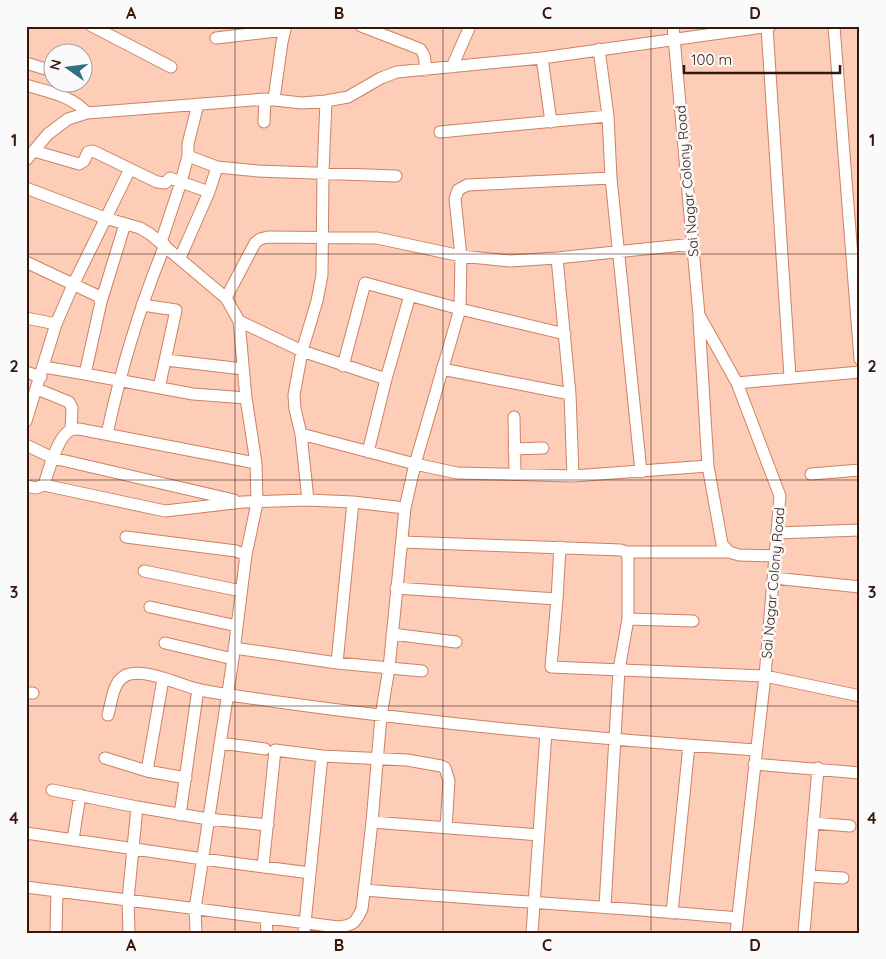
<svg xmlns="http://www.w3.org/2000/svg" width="886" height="959" font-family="Quicksand,sans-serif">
	<rect width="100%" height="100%" fill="#fdcdb8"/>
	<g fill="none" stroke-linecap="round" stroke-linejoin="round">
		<g stroke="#cc8262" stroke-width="13">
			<path id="minor" d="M 92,26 L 171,67
				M 361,26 L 420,49 C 426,56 425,61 425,70
				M 673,26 L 699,315 L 737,383 L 780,496 L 765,676 L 736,933
				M 834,26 L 860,359
				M 767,27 L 790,377
				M 216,38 L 285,30
				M 599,49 L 608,116 L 611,178 L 641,472
				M 542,58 L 551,122
				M 26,63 L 52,71
				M 452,67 L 470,26
				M 26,85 C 48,92 71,95 87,113
				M 274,99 L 282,42 L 286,26
				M 264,122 L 265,99
				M 440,132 L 608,116
				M 34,151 L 79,164 L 84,161 L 88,152 L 93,151 L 130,169
				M 188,156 L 217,167 L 258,171 L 396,176
				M 26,160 L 48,134 L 68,119 L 87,113 L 265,99 L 302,103 L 326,101 L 348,97 L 381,78 L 397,72 L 542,58 L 770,26
				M 26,188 L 105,218 L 140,228 L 150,234 L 226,298 L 239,321 L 302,351 L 386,379
				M 161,242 L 181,182 L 188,156 L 188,144 L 198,104
				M 180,258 L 209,192
				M 557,258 L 570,394 L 573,476
				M 26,262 L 98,296 L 101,302
				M 226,298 L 255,243 L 260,239 L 268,237 L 377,238 L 461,256 L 510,261 L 557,258 L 693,244
				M 142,305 L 176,310 L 159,388
				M 26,318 L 56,324
				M 699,319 L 708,466 L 722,544 L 729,552 L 739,555 L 776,556
				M 166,360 L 243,369
				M 343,366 L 365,283 L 460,309 L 565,334
				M 44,367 L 85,374 L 101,302 L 125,224
				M 442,369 L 570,394
				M 26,372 L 41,377
				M 85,374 L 193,394 L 246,398
				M 737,383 L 860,372
				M 37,389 L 69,402 L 72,408 L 71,430
				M 514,417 L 515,474
				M 26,421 L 56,324 L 73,285 L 130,169 L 157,182 L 165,183 L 170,178 L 209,192 L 217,167
				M 107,434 C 121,369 140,306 165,245
				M 301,434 L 415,464 L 457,473 L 573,476 L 708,466
				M 26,445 L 53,458 L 234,500
				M 514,449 L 543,448
				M 368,452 L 386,379 L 410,295
				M 811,474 L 860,470
				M 44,485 C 48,472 58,435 71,430 C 73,429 76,429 79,429 L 256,463
				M 26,486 L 36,488 L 44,485 L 165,511 L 243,502 L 308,500 L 353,502 L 405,508
				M 308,500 L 301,434 L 295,409 L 294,395 L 302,351 L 317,301 L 322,275 L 323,173 L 326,101
				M 777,533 L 860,530
				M 126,537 L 236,551 L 246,555
				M 402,542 L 621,550 L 626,552 L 628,558 L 628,619 L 619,670 L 605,906
				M 560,547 L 557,599 L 551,667 L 765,676 L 860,696
				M 626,552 L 729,552
				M 144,571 L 241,591
				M 774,578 L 860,587
				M 396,588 L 557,599
				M 150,607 L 237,626
				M 628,619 L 693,621
				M 392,634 L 456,642
				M 165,643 L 233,659
				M 234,648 L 337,663 L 422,671
				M 337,663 L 353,502
				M 163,679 L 147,771 L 186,778
				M 26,693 L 33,693
				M 108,715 C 112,701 113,677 130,674 C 150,670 180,685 200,690 C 226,695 252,698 278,702 C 437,724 596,739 756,750
				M 220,743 L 265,749
				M 105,758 L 147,771
				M 754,764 L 860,773
				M 52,790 L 137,807 L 208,819 L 268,825
				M 180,815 L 198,689
				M 372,822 L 539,835
				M 813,823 L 850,826
				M 26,833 L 203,859 L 310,873
				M 73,840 L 80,795
				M 263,867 L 275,750 L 322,756 L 407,760 L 441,766 L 445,768 L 449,781 L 446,827
				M 809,876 L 843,878
				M 26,887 L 338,927 C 353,925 355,924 362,909 L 372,822 L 381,716 L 389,668 L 405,508 L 415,464 L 460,309 L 461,256 L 455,199 L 458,190 L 467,185 L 611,178
				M 364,890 C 489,900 613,907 737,918
				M 672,913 L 689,745
				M 266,918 L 267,933
				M 56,933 L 57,891
				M 129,933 L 128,900 L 137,807
				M 196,933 L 195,909 L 233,659 L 246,555 L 257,503 L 256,463 L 246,398 L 239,321
				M 304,933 L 322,756
				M 532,933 L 546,733
				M 804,933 L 818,768"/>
		</g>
		<use href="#minor" stroke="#fff" stroke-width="11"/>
	</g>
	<path fill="none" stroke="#34180b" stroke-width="1" stroke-opacity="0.55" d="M 235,26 L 235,933M 443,26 L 443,933M 651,26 L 651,933M 26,254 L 860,254M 26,480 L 860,480M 26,706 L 860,706"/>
	<g text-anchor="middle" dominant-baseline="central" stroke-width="5" stroke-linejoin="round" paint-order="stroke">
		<g font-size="14" fill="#34180b" stroke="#fafafa">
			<text transform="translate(687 181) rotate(-95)">Sai Nagar Colony Road</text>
			<text transform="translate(773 583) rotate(-85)">Sai Nagar Colony Road</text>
		</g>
	</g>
	<rect width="886" height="959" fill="none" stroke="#fafafa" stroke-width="55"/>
	<g transform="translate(68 68) rotate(284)"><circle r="24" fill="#fafafa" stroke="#aba09a"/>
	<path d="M0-4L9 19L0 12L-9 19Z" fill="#306e84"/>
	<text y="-8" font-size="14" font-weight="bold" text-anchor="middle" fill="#34180b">N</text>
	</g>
	<path d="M684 65v8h156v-8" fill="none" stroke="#34180b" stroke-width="2.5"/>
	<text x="691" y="65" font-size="15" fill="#34180b" stroke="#fafafa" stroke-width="4" paint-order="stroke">100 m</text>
	<rect x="28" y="28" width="830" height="904" fill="none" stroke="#34180b" stroke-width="2"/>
	<g font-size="16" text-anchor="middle" font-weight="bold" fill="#34180b">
		<text x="131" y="19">A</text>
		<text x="339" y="19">B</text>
		<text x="547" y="19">C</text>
		<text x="755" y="19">D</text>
		<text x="14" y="146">1</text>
		<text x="872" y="146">1</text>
		<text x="14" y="372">2</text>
		<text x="872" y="372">2</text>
		<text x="14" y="598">3</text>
		<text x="872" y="598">3</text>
		<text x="14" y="824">4</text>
		<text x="872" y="824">4</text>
		<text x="131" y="951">A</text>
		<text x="339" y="951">B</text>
		<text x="547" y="951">C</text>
		<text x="755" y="951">D</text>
	</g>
</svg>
